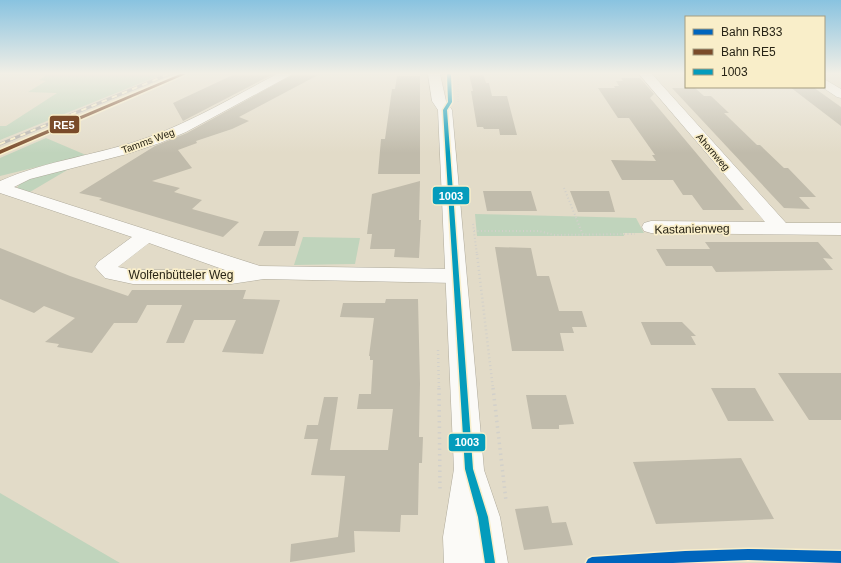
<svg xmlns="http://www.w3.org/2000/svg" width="841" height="563" font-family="Arial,sans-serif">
	<rect width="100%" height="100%" fill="#e2dbc8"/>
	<path fill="#c0d4bc" d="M 48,74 L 163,74 L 0,140 L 0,126 L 6,126 L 57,93 L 28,92 L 46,81 L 39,80 Z
		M 46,138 L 86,155 L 0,176 L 0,158 Z
		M 74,166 L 30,192 L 17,188 C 23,176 61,170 74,166 Z
		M 475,214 L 636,218 L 644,233 L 623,233 L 624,236 L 477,236 Z
		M 303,237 L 360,238 L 355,264 L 294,265 Z
		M 0,493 L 120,563 L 0,563 Z"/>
	<path fill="#c0bbab" d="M 235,74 L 273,74 L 183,121 L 173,103 Z
		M 294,74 L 320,74 L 239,117 L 249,121 L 232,129 L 196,141 L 197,143 L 178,150 L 192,168 L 152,181 L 180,188 L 174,192 L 202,200 L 192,209 L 239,222 L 223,237 L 99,200 L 102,198 L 79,193 L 155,146 L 187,133 Z
		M 469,74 L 483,74 L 486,83 L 489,83 L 492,96 L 507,96 L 517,135 L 500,135 L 499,129 L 484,129 L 483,127 L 477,127 L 471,91 L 473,91 Z
		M 397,76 L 420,76 L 420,174 L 378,174 L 381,139 L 385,139 L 392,89 L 395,89 Z
		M 621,78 L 640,78 L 654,94 L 650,98 L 744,210 L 703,210 L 692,195 L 683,195 L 673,180 L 622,180 L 611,160 L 656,161 L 652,155 L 655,155 L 629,118 L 618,118 L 598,88 L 615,88 L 614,86 L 619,86 L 616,81 L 623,81 Z
		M 790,87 L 813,87 L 841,107 L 841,126 Z
		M 672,88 L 695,88 L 704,96 L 711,96 L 729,113 L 724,113 L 757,145 L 760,145 L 784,168 L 788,168 L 816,197 L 799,197 L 810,209 L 784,208 Z
		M 420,181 L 419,220 L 421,220 L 419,258 L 394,257 L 395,249 L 370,249 L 372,234 L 367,234 L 372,194 Z
		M 483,191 L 531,191 L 537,211 L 487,211 Z
		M 570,191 L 609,191 L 615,212 L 578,212 Z
		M 264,231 L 299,231 L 295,246 L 258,246 Z
		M 705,242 L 818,242 L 833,259 L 823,258 L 833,270 L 716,272 L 712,266 L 666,266 L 656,249 L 710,249 Z
		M 495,247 L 531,248 L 537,276 L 549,276 L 559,311 L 582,311 L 587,327 L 572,327 L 574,333 L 560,333 L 564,351 L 512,351 Z
		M 0,248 L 70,276 L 128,296 L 132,290 L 246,290 L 243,299 L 280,300 L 263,354 L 222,352 L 236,320 L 194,320 L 184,343 L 166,343 L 182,305 L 147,305 L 137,323 L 114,323 L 92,353 L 57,347 L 59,344 L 45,342 L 75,318 L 44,306 L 34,313 L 0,299 Z
		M 386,299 L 418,299 L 420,384 L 419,437 L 423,437 L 422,463 L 419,463 L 418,515 L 401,515 L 400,532 L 354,531 L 355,552 L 290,562 L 291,544 L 338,537 L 345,476 L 311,475 L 318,439 L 304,439 L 307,425 L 318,425 L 324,397 L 338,397 L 330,450 L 388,450 L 393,409 L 357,409 L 359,394 L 371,394 L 373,360 L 370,360 L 370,356 L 369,356 L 374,318 L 340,317 L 343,303 L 385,303 Z
		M 641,322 L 682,322 L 696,336 L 691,336 L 696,345 L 651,345 Z
		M 778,373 L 841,373 L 841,420 L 809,420 Z
		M 711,388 L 755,388 L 774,421 L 728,421 Z
		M 526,395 L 566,395 L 574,424 L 559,425 L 559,429 L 532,429 Z
		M 741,458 L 774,519 L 656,524 L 633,462 Z
		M 548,506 L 552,523 L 566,522 L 573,545 L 524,550 L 515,509 Z"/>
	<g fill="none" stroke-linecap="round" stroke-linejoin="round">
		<g stroke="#afaa9b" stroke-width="1">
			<path id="minor" d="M 277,74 L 293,74 L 186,132 L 160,143 L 127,154 L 30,179 L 14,187 L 260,266 L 456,269 L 463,271 L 466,276 L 463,281 L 456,283 L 264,279 L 231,284 L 133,284 L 105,278 L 95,267 L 98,262 L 132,237 L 0,193 L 0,181 C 47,160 100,155 149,137 C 193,121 235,96 277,74 ZM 149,243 L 225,270 L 133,270 L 118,267 Z
				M 639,74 L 652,74 L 786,223 L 841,223 L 841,235 L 651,233 L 644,231 L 642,227 L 644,223 L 651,221 L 765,222 Z
				M 824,79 L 841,89 L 841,98 L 837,97 L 822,87 L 824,87 Z"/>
		</g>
		<g stroke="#afaa9b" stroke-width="1">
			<path id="primary" d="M 428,74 L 440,74 L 446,101 L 452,110 L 484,470 L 500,517 L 508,563 L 444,563 L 443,537 L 454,469 L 438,110 L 432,101 Z"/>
		</g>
		<path stroke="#d2d0ca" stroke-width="1.5" stroke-dasharray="0.5 2" stroke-linecap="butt" d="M 458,74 L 458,102"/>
		<path stroke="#d2d0ca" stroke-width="2" stroke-dasharray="1 2.5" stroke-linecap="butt" d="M 564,188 L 583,235
			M 473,224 L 477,255
			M 474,231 L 539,231 L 554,235 L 635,234"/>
		<path stroke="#d2d0ca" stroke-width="2.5" stroke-dasharray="1 3" stroke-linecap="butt" d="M 477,254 L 493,389
			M 438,350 L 439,389"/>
		<path stroke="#d2d0ca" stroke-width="3.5" stroke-dasharray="1.5 4" stroke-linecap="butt" d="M 439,388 L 440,489
			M 493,388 L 506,501"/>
		<use href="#minor" fill="#fbfaf7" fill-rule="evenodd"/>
		<use href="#primary" fill="#fbfaf7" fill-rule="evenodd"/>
		<g stroke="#b7b5b0" stroke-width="3">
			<path id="rail" d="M 0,144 L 169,74"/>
		</g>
		<use href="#rail" stroke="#f9eec9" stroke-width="2" stroke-dasharray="5.5" stroke-linecap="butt"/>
		<g stroke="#f9eec9" stroke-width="3">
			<path id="bus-1" d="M 447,74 L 451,74 L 452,102 L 447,110 L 473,469 L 488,517 L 495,563 L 485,563 L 478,517 L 465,469 L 443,110 L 448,102 Z"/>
		</g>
		<use href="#bus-1" fill="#049cbc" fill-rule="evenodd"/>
		<g stroke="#f9eec9" stroke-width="3">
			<path id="rail-1" d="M 748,549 L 841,551 L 841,563 L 748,560 L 673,563 L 586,563 L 588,559 L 592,557 L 685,551 Z"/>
		</g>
		<g stroke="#f9eec9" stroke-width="3">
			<path id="rail-2" d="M 180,74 L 186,74 L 0,154 L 0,150 Z"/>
		</g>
		<use href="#rail-1" fill="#0065bd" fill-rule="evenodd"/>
		<use href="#rail-2" fill="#7a4b2a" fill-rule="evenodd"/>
	</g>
	<linearGradient id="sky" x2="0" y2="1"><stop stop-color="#89c3e0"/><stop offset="0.48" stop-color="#f2efe6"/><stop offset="1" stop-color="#f2efe6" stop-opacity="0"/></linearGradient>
	<rect width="841" height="153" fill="url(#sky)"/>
	<g text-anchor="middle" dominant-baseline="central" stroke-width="3.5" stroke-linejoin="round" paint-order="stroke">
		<g font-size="10" fill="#282416" stroke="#f9eec9">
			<text transform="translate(148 141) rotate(-20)">Tamms Weg</text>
			<text transform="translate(713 152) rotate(49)">Ahornweg</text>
		</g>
		<g font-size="12" fill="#282416" stroke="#f9eec9">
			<text transform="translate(692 229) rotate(-1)">Kastanienweg</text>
			<text x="181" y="275">Wolfenbütteler Weg</text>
		</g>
	</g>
	<g stroke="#f9eec9" stroke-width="1.5">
		<rect x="49" y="115" width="31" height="19" rx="4" fill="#7a4b2a"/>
		<rect x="432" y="186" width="38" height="19" rx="4" fill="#049cbc"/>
		<rect x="448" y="433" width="38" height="19" rx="4" fill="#049cbc"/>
	</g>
	<g font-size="11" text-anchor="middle" font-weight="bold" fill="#fff">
		<text x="64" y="129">RE5</text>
		<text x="451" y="200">1003</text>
		<text x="467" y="446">1003</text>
	</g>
	<rect x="685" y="16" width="140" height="72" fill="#f9eec9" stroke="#a59d81"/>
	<rect x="693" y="29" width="20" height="6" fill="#0065bd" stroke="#a59d81"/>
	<text x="721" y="36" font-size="12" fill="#282416">Bahn RB33</text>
	<rect x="693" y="49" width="20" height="6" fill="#7a4b2a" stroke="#a59d81"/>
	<text x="721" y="56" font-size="12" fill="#282416">Bahn RE5</text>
	<rect x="693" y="69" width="20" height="6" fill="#049cbc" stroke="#a59d81"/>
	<text x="721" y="76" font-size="12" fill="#282416">1003</text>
</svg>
